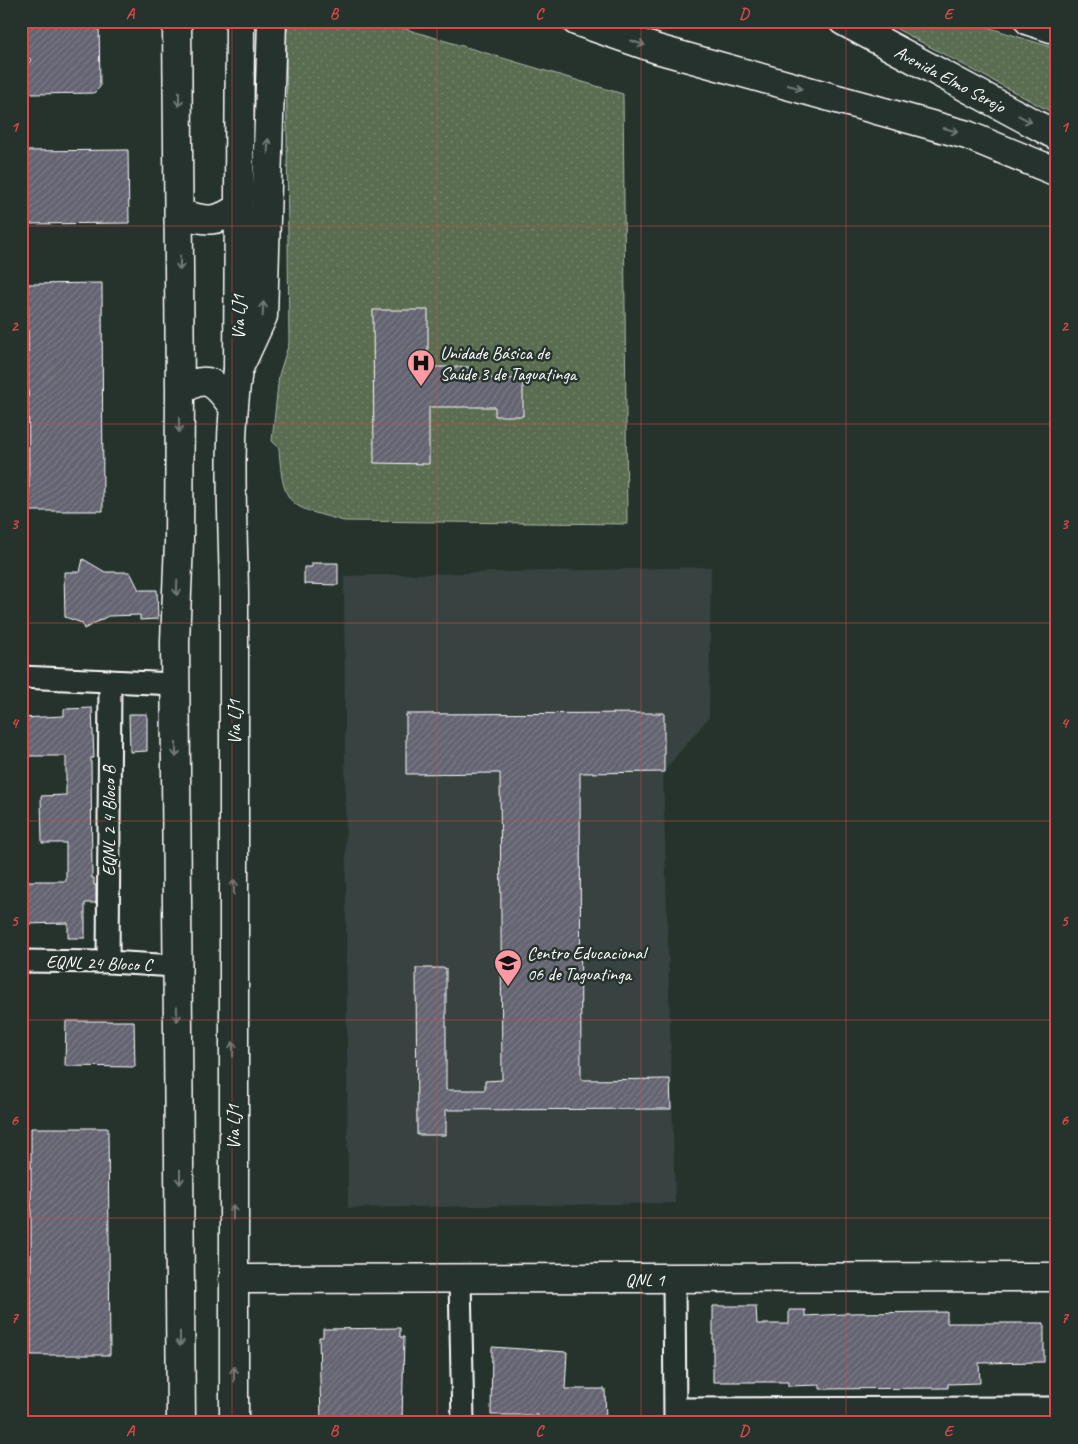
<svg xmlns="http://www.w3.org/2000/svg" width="1078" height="1444" font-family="Caveat,sans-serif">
	<defs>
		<pattern id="grass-dots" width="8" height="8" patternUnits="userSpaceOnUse" patternTransform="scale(1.25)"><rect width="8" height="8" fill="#5a6d51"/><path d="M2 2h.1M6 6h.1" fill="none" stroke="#73836b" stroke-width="1.8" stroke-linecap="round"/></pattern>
		<pattern id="building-hatch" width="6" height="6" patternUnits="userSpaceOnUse" patternTransform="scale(1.25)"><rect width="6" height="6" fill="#646471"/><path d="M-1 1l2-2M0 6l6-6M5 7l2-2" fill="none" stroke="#7b7b86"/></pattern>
	</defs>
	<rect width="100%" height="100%" fill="#26332d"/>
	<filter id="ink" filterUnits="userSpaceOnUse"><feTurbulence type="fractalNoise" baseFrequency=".02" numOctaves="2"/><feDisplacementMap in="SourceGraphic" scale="10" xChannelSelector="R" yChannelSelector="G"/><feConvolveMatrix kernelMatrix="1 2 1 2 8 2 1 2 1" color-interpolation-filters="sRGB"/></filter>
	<g filter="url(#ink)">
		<path fill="#394241" d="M 711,567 L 709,717 L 663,772 L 675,1203 L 348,1208 L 344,576 Z"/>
		<path fill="url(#grass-dots)" stroke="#acb6a8" d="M 289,21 L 379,21 L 623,94 L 627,524 L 344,521 C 289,506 283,508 279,448 L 272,441 L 279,375 L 289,343 L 286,36 Z
			M 882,21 L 968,21 L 1057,49 L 1057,115 Z"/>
		<path fill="url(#building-hatch)" stroke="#fff" d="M 26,21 L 99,21 L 100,87 L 94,93 L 32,94 L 27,88 L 26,67 L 31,60 L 26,55 Z
			M 128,150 L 129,223 L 21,224 L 21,151 Z
			M 102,283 L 103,511 L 29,511 L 28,284 Z
			M 373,310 L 428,310 L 428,367 L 469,367 L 469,378 L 523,379 L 523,416 L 495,416 L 495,407 L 429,407 L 429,464 L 374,463 Z
			M 83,559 L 105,572 L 130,572 L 139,590 L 157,590 L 158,619 L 140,620 L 140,615 L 108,616 L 84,629 L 82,623 L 65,617 L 64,572 L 80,572 Z
			M 312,563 L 338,563 L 338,585 L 304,584 L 304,567 L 312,567 Z
			M 92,708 L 94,758 L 91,758 L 92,878 L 94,878 L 94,885 L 96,885 L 96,903 L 85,903 L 85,938 L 68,938 L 68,923 L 23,924 L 21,921 L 21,881 L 66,881 L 66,843 L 42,843 L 41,796 L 66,795 L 66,756 L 21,756 L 21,718 L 64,716 L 64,709 Z
			M 664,713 L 664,772 L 580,773 L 581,1080 L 670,1079 L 671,1109 L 446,1110 L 446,1135 L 417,1135 L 416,968 L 446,968 L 446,1090 L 485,1090 L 485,1081 L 502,1080 L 500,773 L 406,774 L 406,714 Z
			M 129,714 L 147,714 L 147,751 L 130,752 Z
			M 66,1021 L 134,1021 L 135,1067 L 65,1066 Z
			M 31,1128 L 108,1128 L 110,1355 L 31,1355 Z
			M 713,1306 L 756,1306 L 757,1324 L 789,1324 L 789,1310 L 805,1310 L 805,1316 L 845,1314 L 845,1313 L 947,1312 L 947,1323 L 1044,1323 L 1044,1362 L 979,1363 L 980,1383 L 948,1384 L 948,1388 L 820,1389 L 820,1385 L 788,1386 L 788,1382 L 713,1382 Z
			M 400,1328 L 400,1337 L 404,1337 L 402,1423 L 321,1423 L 319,1337 L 323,1337 L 323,1329 Z
			M 492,1347 L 567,1352 L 565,1389 L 605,1389 L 606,1423 L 538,1423 L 538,1415 L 491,1415 Z"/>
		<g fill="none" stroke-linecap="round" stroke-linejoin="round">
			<g stroke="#fff" stroke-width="25">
				<path id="street" d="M 21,677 L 175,684
					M 21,961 L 108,962 L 176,966
					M 108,962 L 110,681
					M 460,1280 L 463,1423
					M 674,1280 L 675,1423
					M 675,1409 L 1057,1408"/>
			</g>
			<g stroke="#fff" stroke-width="31">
				<path id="secondary" d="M 177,21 L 180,392 L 179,542 L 175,641 L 181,1423
					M 180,214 C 206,221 216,224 239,207
					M 180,392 C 207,372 216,383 233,407
					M 233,1279 L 1057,1277
					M 234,1423 L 234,594 C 233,519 227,443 238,370 L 240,21"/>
			</g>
			<g stroke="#fff" stroke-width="31">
				<path id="primary" d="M 576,21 L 657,49 L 967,135 L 1057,172
					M 843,21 L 1057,136
					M 1029,21 L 1057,30
					M 238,370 L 263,316 L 272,21"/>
			</g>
			<use href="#street" stroke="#26332d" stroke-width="21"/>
			<use href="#secondary" stroke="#26332d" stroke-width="28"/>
			<use href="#primary" stroke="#26332d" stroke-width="28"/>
		</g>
		<defs><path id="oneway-shaft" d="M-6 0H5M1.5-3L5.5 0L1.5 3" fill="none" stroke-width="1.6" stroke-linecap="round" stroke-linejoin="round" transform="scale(1.25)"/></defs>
		<g stroke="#727a76">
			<use href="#oneway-shaft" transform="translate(638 43) rotate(19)"/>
			<use href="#oneway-shaft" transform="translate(795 87) rotate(15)"/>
			<use href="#oneway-shaft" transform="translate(179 99) rotate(90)"/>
			<use href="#oneway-shaft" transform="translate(1025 119) rotate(28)"/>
			<use href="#oneway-shaft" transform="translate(951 130) rotate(15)"/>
			<use href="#oneway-shaft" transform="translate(268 146) rotate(-88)"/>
			<use href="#oneway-shaft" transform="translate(180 263) rotate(90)"/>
			<use href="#oneway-shaft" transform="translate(263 309) rotate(-87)"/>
			<use href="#oneway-shaft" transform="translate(179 425) rotate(90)"/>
			<use href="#oneway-shaft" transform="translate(177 588) rotate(92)"/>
			<use href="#oneway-shaft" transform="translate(176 750) rotate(90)"/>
			<use href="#oneway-shaft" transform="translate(234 887) rotate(-90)"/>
			<use href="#oneway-shaft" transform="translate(177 1014) rotate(89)"/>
			<use href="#oneway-shaft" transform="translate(233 1049) rotate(-90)"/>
			<use href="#oneway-shaft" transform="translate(180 1177) rotate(90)"/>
			<use href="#oneway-shaft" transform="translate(233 1212) rotate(-90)"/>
			<use href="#oneway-shaft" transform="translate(180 1339) rotate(90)"/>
			<use href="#oneway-shaft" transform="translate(234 1374) rotate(-90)"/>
		</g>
	</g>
	<path fill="none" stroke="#dc4848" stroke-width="1" stroke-opacity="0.55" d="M 232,21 L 232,1423M 437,21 L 437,1423M 641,21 L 641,1423M 846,21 L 846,1423M 21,226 L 1057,226M 21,424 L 1057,424M 21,623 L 1057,623M 21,821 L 1057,821M 21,1020 L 1057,1020M 21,1218 L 1057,1218"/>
	<defs>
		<g id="hospital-pin" transform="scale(1.4375)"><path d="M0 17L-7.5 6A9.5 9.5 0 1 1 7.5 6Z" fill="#ff9aa2" stroke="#26332d"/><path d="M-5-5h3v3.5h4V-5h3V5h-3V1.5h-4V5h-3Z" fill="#111"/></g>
		<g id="school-pin" transform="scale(1.4375)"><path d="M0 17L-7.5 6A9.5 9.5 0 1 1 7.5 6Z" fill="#ff9aa2" stroke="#26332d"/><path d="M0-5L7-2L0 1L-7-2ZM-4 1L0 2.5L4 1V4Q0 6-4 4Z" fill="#111"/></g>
	</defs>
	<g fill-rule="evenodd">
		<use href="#hospital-pin" x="421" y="363"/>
		<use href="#school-pin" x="508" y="963"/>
	</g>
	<g text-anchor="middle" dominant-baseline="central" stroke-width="5" stroke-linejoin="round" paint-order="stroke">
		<g font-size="18" fill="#fff" stroke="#26332d">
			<text transform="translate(950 79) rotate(28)">Avenida Elmo Serejo</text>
			<text transform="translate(238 317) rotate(-90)">Via LJ1</text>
			<text transform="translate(234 722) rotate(-90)">Via LJ1</text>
			<text transform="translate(109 821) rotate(-90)">EQNL 2 4 Bloco B</text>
			<text transform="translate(99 963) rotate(2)">EQNL 24 Bloco C</text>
			<text transform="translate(233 1127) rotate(-90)">Via LJ1</text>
			<text x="645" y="1280">QNL 1</text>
		</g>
		<g font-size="18" fill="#fff" stroke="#26332d" text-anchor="start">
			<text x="440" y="353">Unidade Básica de<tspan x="440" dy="21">Saúde 3 de Taguatinga</tspan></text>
			<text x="527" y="953">Centro Educacional<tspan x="527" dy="21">06 de Taguatinga</tspan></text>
		</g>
	</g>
	<rect width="1078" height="1444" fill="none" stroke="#26332d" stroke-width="55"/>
	<rect x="28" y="28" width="1022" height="1388" fill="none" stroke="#dc4848" stroke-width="2"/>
	<g font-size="16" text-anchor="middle" font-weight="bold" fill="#dc4848">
		<text x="130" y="19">A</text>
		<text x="334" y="19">B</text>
		<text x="539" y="19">C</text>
		<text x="744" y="19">D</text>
		<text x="948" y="19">E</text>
		<text x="14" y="132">1</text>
		<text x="1064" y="132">1</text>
		<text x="14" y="331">2</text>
		<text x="1064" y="331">2</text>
		<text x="14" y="529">3</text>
		<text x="1064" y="529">3</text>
		<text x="14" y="728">4</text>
		<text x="1064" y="728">4</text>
		<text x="14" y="926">5</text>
		<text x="1064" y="926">5</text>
		<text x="14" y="1125">6</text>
		<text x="1064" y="1125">6</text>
		<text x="14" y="1323">7</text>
		<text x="1064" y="1323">7</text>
		<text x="130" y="1436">A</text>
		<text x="334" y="1436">B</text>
		<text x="539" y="1436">C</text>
		<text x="744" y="1436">D</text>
		<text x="948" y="1436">E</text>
	</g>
</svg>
